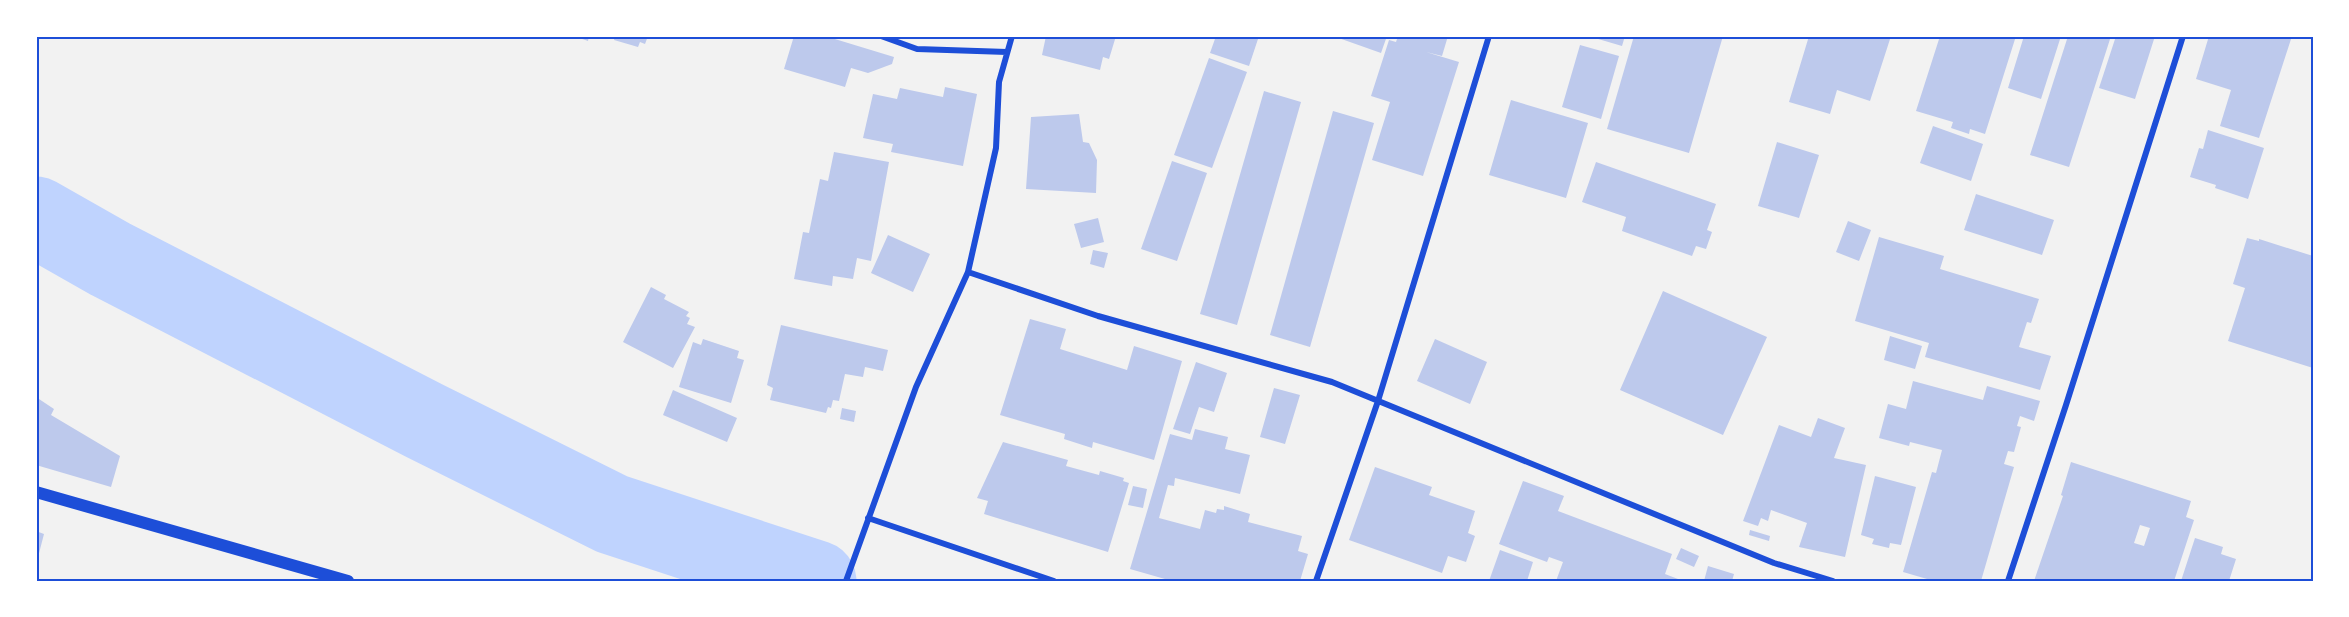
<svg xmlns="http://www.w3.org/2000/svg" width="2349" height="617" font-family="Mulish,sans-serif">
	<rect width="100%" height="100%" fill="#f2f2f2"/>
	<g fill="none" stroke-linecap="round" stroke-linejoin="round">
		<path stroke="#bfd3fe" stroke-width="81" d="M 36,217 L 110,259 L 425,421 L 612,514 L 816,581"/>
	</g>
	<path fill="#bdc9ec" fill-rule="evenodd" d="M 574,36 L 589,36 L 588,41 Z
		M 615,36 L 648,36 L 645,44 L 640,42 L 638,47 L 614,40 Z
		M 794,36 L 825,36 L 894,57 L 892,64 L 868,73 L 851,68 L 845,87 L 784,69 Z
		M 1046,36 L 1116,36 L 1109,59 L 1103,57 L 1100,70 L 1042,55 Z
		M 1216,36 L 1259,36 L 1249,66 L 1210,53 Z
		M 1333,36 L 1387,36 L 1381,53 Z
		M 1398,36 L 1448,36 L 1442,56 L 1426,52 L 1459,62 L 1423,176 L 1372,160 L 1390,102 L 1371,96 L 1389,40 L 1396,42 Z
		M 1588,36 L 1625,36 L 1622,46 Z
		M 1634,36 L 1723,36 L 1689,153 L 1607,129 Z
		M 1809,36 L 1891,36 L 1870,101 L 1837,90 L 1830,114 L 1789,102 Z
		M 1940,36 L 2016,36 L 1985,134 L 1970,129 L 1969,134 L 1951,128 L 1953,122 L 1916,111 Z
		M 2024,36 L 2061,36 L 2041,99 L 2008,88 Z
		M 2068,36 L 2111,36 L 2069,167 L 2030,155 Z
		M 2116,36 L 2155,36 L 2135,99 L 2099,88 Z
		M 2209,36 L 2292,36 L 2259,138 L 2220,126 L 2231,90 L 2196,79 Z
		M 1580,45 L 1619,56 L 1601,119 L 1562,107 Z
		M 1209,58 L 1247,72 L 1212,168 L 1174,155 Z
		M 945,87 L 977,94 L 963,166 L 891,152 L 893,144 L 863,138 L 873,94 L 897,99 L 900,88 L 943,97 Z
		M 1264,91 L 1301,102 L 1237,325 L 1200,314 Z
		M 1511,100 L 1588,123 L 1566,198 L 1489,175 Z
		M 1333,111 L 1374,123 L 1310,347 L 1270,335 Z
		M 1079,114 L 1083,142 L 1089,143 L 1097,160 L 1096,193 L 1026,189 L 1031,117 Z
		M 1933,126 L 1983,144 L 1971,181 L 1920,163 Z
		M 2208,130 L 2264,148 L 2248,199 L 2215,188 L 2216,185 L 2190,177 L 2199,148 L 2203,149 Z
		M 1777,142 L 1819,155 L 1799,218 L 1758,206 Z
		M 834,152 L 889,162 L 871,261 L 857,258 L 853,279 L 833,276 L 832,286 L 794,279 L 803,232 L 809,233 L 820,179 L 828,181 Z
		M 1172,161 L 1207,173 L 1177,261 L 1141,249 Z
		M 1596,162 L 1716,204 L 1707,230 L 1712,232 L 1706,249 L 1696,246 L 1692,256 L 1622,231 L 1626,217 L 1582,202 Z
		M 1976,194 L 2054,220 L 2042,255 L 1964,230 Z
		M 1098,218 L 1104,242 L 1081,248 L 1074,224 Z
		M 1848,221 L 1871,230 L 1859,261 L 1836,252 Z
		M 888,235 L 930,254 L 913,292 L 871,273 Z
		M 1879,237 L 1944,256 L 1940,269 L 2039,299 L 2031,323 L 2027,322 L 2019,347 L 2051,356 L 2040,390 L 1925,357 L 1929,343 L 1855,321 Z
		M 2247,238 L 2259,241 L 2259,239 L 2313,256 L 2313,368 L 2228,341 L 2245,288 L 2233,284 Z
		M 1093,250 L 1108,253 L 1104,268 L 1090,264 Z
		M 651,287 L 666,295 L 664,299 L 689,312 L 686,316 L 690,318 L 687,324 L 695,327 L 673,368 L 623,342 Z
		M 1663,291 L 1767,337 L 1723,435 L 1620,390 Z
		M 1030,319 L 1066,329 L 1060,349 L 1127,370 L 1134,346 L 1182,361 L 1154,460 L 1093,442 L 1092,448 L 1064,439 L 1065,434 L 1000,415 Z
		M 781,325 L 888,350 L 883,371 L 865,367 L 863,377 L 845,374 L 839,401 L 833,400 L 831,408 L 828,407 L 826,413 L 770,400 L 773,388 L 767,385 Z
		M 1890,336 L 1922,346 L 1915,369 L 1884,360 Z
		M 703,339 L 739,351 L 737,358 L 744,360 L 731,403 L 679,387 L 693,342 L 701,345 Z
		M 1435,339 L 1487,362 L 1470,404 L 1417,381 Z
		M 1196,362 L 1227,373 L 1214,412 L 1199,407 L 1190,434 L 1173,429 Z
		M 1913,381 L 1983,400 L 1987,386 L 2040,401 L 2034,421 L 2020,416 L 2017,426 L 2021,427 L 2014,452 L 2008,451 L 2004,464 L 2014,467 L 1981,581 L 1934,581 L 1903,572 L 1932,472 L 1936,473 L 1942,450 L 1910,442 L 1909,446 L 1879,438 L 1888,404 L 1906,409 Z
		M 1274,388 L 1300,395 L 1285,444 L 1260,437 Z
		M 673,390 L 737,418 L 727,442 L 663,415 Z
		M 36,397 L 54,409 L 51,415 L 120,456 L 111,487 L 36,465 Z
		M 842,408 L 856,411 L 854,422 L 840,419 Z
		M 1818,418 L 1845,428 L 1834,458 L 1866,465 L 1845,557 L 1799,547 L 1807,523 L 1771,510 L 1768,521 L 1761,518 L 1758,526 L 1743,521 L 1779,425 L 1811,437 Z
		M 1195,429 L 1228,437 L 1225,449 L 1250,455 L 1240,494 L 1175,478 L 1174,486 L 1168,485 L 1159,518 L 1200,529 L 1205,510 L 1216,513 L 1217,509 L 1224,510 L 1224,506 L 1250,514 L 1248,522 L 1302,536 L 1298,551 L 1308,554 L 1300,581 L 1172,581 L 1130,569 L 1170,434 L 1192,440 Z
		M 1003,442 L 1068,460 L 1066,466 L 1099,475 L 1100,471 L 1124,478 L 1123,481 L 1129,483 L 1108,552 L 984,514 L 988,501 L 977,498 Z
		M 2071,462 L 2191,501 L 2186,517 L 2194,520 L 2174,581 L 2034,581 L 2063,496 L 2061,495 ZM 2140,525 L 2150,528 L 2144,546 L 2134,543 Z
		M 1375,467 L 1432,487 L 1429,495 L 1475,511 L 1468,533 L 1475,536 L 1466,562 L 1448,556 L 1442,573 L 1349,540 Z
		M 1875,476 L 1916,487 L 1901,545 L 1890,543 L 1889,548 L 1872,544 L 1874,539 L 1861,535 Z
		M 1523,481 L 1564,496 L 1558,511 L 1672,554 L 1665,574 L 1678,579 L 1677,581 L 1556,581 L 1563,562 L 1549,557 L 1547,562 L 1499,544 Z
		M 1133,486 L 1147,489 L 1143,508 L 1128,505 Z
		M 1750,530 L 1770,536 L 1769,541 L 1749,535 Z
		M 36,531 L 44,534 L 37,561 L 36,561 Z
		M 2195,538 L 2223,547 L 2221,554 L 2236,559 L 2229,581 L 2181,581 Z
		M 1681,548 L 1699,556 L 1694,567 L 1676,559 Z
		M 1500,550 L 1533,562 L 1527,581 L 1489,581 Z
		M 1708,566 L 1734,574 L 1732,581 L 1704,581 Z"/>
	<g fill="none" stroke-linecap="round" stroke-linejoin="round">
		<path stroke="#1d4ed8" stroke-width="6" d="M 881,36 L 917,49 L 1007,52
			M 968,272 L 1098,316 L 1332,382 L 1774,563 L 1833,581
			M 868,518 L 1054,581
			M 846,581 L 916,387 L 968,272 L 996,148 L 999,82 L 1012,36
			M 1316,581 L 1378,401 L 1489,36
			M 2008,581 L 2066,405 L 2183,36"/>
		<path stroke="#1d4ed8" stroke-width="12" d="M 36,492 L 348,581"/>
	</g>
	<rect width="2349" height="617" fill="none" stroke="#ffffff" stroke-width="75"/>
	<rect x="38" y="38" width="2274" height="542" fill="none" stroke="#1d4ed8" stroke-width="2"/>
</svg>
